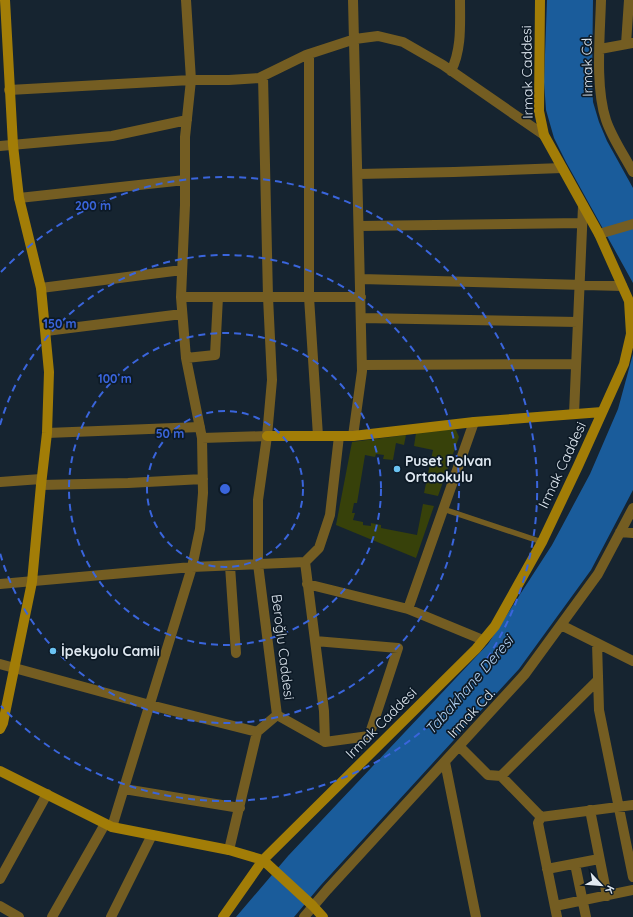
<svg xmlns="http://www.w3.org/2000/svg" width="633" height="917" font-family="Quicksand,sans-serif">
	<rect width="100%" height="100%" fill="#162430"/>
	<path fill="#37410a" d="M 448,429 L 456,430 L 459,437 L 438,496 L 424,493 L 433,450 L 414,446 L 416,433 Z
		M 406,435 L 404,445 L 396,443 L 393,460 L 383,459 L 384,455 L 376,454 L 375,457 L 365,455 L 357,503 L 354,503 L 352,513 L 355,513 L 353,520 L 363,522 L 363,525 L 371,526 L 371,523 L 381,525 L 381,528 L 417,535 L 423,504 L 434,506 L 416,558 L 336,525 L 352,442 Z"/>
	<path fill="#1a5c9b" d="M 547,0 L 593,0 L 592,80 L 593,102 L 599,122 L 607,141 L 633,188 L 633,283 L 566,162 L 554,138 L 546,110 L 544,82 Z
		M 633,354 L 633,490 L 591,570 L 519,669 L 321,885 L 294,917 L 236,917 L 288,856 L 488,644 L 552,545 L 590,474 L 618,409 Z"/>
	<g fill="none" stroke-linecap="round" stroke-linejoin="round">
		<path stroke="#745d22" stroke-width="5.5" d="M 443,509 L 542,542"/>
		<path stroke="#745d22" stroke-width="10" d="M 601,0 C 600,36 595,87 606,120 C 612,138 624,155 633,172
			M 626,44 L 629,0
			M 600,49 L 633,43
			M 309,54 L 309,297 L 318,436
			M 451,71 C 462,49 460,24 460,0
			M 9,90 L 191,80 L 229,80 L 259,78 L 306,55 L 355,39 L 378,36 L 403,42 L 443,65 L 544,135
			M 0,146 L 112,136 L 187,120
			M 358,174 L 454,172 L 562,168
			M 19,198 L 185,180
			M 359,226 L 582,223
			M 599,234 L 633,224
			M 361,279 L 622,286
			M 41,288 L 182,270
			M 181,297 L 361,297
			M 362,318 L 578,322
			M 46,331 L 182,314
			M 186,358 L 215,355 L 218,297
			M 362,365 L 576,364
			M 574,414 L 583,206
			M 47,433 L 200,427
			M 353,436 L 362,371 L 353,0
			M 202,438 L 267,436
			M 0,482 L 41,479
			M 41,485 L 128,483 L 203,479
			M 620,532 L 633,533
			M 305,562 L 324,711 L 325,742
			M 230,566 L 236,653
			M 0,584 L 192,567 L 305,562 L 319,548 L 330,515 L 339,436
			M 307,584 L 408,609 L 483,640
			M 408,609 L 474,422
			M 561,625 L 633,661
			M 597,643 L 599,710 L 633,877
			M 0,664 L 150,705 L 257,732
			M 277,715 L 325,742 L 369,736 L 398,648 L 315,641
			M 459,746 L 488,775 L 501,776 L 541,817
			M 445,762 L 476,917
			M 501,776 L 598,680
			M 124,789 L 240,808
			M 590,810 L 607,896
			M 541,817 L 538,823 L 557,917
			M 541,817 L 633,805
			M 112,827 L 192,567 L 200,529 L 203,493 L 202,438 L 186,358 L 181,297 L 185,205 L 185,137 L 191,80 L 186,0
			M 229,850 L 257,732 L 277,715 L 258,564 L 258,500 L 267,436 L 272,380 L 268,297 L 263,76
			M 575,864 L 586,917
			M 547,869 L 599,859
			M 0,879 L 47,794
			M 0,906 L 19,917
			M 555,906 L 633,890
			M 52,917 L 105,824
			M 111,917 L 152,835
			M 304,917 L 327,890 L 525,674 L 598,574 L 633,508"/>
		<path stroke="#a27d07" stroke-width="10" d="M 267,436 L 353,436 L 474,422 L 602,412
			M 0,729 L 3,723 L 32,582 L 41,485 L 47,433 L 49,372 L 41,288 L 19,198 L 13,145 L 5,0
			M 0,771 L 112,827 L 229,850 L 263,860 L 313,906 L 323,917
			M 223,917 L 263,860 L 476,649 L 495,626 L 542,542 L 578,466 L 624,364 L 631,334 L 629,301 L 599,234 L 544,135 L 539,111 L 540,0"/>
	</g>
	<g fill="none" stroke="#3a65dc" stroke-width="2" stroke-dasharray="7 5">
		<circle cx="225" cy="489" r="78"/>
		<circle cx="225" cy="489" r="156"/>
		<path d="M0 425A234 234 0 1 1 0 553"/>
		<path d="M1 272A312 312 0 1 1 1 706"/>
	</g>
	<g fill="#6bc3f2" stroke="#0d1a26" stroke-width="1.5">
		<circle cx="397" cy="469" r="4"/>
		<circle cx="53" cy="651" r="4"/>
	</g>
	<g text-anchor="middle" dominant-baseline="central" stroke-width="3.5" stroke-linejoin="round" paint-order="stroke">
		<g font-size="14" fill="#dfe8f1" stroke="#0d1a26">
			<text transform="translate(587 66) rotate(-91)">Irmak Cd.</text>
			<text transform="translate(527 72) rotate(-91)">Irmak Caddesi</text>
			<text transform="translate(562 465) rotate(-65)">Irmak Caddesi</text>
			<text transform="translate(283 647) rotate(83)">Beroğlu Caddesi</text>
			<text transform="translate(471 713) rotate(-47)">Irmak Cd.</text>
			<text transform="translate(381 723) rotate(-45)">Irmak Caddesi</text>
		</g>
		<g font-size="14" font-weight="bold" fill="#dfe8f1" stroke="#0d1a26" text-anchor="start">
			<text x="405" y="461">Puset Polvan<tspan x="405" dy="16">Ortaokulu</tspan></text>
			<text x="61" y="651">İpekyolu Camii</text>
		</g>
		<g font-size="15" font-style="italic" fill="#b0d0f3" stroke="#0d1a26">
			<text transform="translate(469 685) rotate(-49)">Tabakhane Deresi</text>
		</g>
	</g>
	<circle cx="225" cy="489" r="6" fill="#3a65dc" stroke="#0d1a26" stroke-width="2"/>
	<g font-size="12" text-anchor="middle" font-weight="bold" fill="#3a65dc" stroke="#0d1a26" stroke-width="3.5" stroke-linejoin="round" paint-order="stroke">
		<text x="93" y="210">200 m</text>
		<text x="60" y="328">150 m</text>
		<text x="115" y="383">100 m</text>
		<text x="170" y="438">50 m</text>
	</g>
	<g transform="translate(601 885) rotate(116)" stroke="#0d1a26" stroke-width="3" paint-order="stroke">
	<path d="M0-3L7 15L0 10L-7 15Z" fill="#dfe8f1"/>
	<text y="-6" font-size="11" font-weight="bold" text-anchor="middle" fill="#dfe8f1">K</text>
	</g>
</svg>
